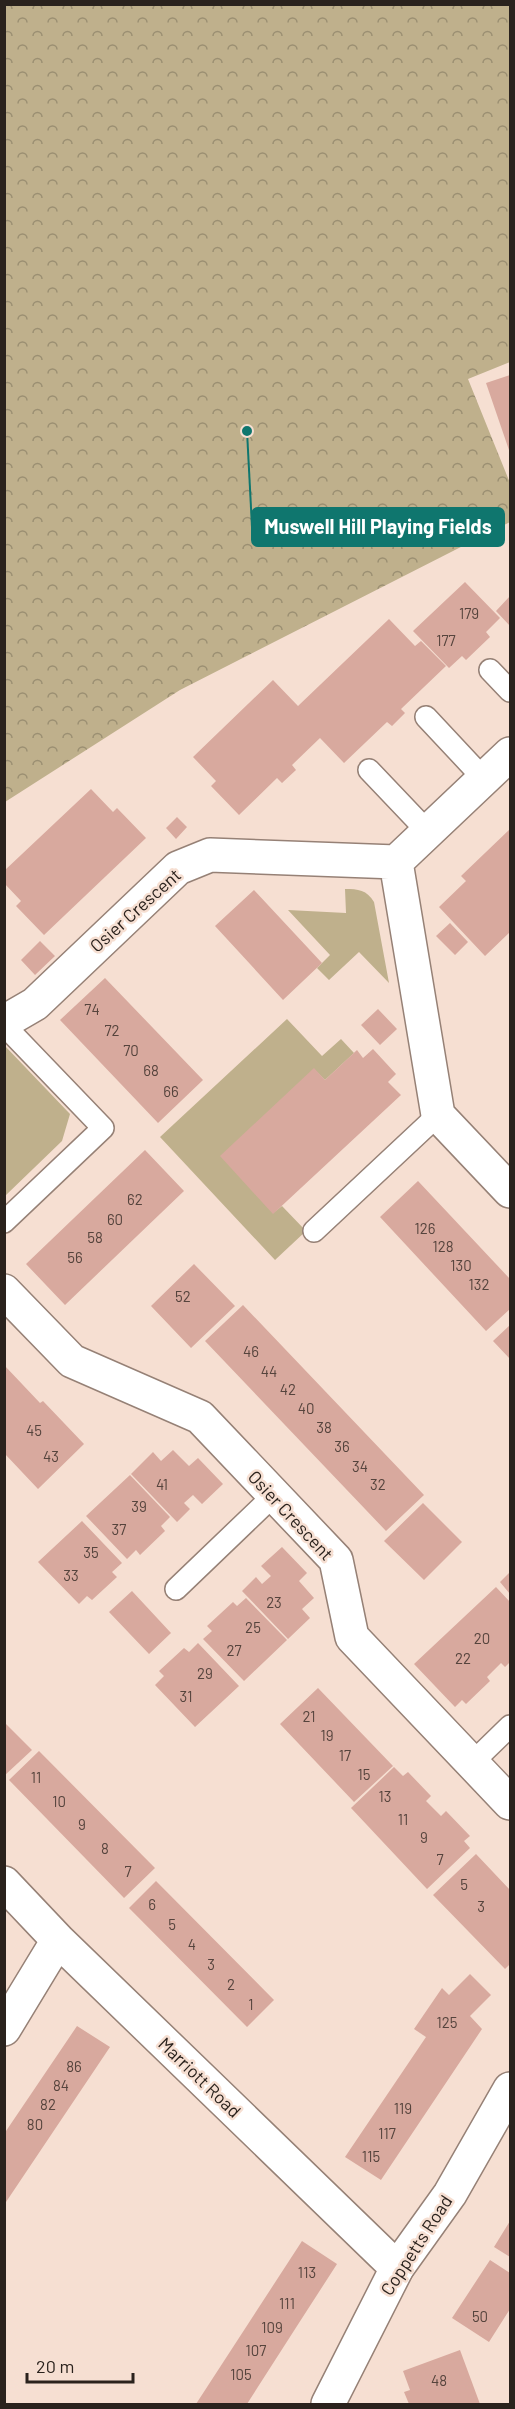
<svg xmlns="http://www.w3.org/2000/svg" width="515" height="2409" font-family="Barlow,sans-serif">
	<defs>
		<pattern id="park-crowns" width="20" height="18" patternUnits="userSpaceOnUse" patternTransform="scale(1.5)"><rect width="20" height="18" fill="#bfb08c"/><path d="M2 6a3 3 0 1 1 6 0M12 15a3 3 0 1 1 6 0" fill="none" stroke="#9b8f72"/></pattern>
	</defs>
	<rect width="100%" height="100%" fill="#f6dfd2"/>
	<path fill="#bfb08c" d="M 345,889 C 358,889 367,890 374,902 L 389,983 L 359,952 L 329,980 L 317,968 L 330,955 L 288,910 L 346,913 Z
		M 287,1019 L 322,1056 L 341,1039 L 354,1053 L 325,1080 L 314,1069 L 273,1213 L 282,1206 L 306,1231 L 275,1260 L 160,1137 Z
		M 5,1046 L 70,1114 L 62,1141 L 5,1196 Z"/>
	<path fill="url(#park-crowns)" d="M 5,4 L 510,5 L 510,362 L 468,379 L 510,483 L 510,522 L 180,690 L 5,802 Z"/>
	<path fill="#d8a99e" d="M 510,375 L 510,453 L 486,383 Z
		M 465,582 L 500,618 L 486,632 L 490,637 L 466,660 L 462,656 L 449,668 L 413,631 Z
		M 510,596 L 510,626 L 496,611 Z
		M 389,619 L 415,646 L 421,641 L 446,666 L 401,709 L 405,713 L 392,726 L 387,722 L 344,763 L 320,738 L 292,765 L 296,770 L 282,783 L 277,778 L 239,815 L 211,786 L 216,781 L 193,757 L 273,680 L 298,706 Z
		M 91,789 L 113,812 L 117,808 L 146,838 L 44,935 L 16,906 L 21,901 L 4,883 L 4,871 Z
		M 177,817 L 187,827 L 176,839 L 166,828 Z
		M 510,829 L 510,932 L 485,956 L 439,907 L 466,881 L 461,876 Z
		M 254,890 L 322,963 L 283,1000 L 215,926 Z
		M 450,923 L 468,942 L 455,955 L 436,936 Z
		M 40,941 L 55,956 L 35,975 L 21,960 Z
		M 105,978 L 203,1080 L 158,1123 L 60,1020 Z
		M 378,1009 L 397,1029 L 380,1045 L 361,1025 Z
		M 373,1049 L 396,1074 L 388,1082 L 401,1095 L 273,1214 L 220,1156 L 314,1068 L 325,1080 L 357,1050 L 363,1058 Z
		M 145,1150 L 184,1191 L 65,1305 L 26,1264 Z
		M 418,1181 L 510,1279 L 510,1309 L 486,1331 L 380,1217 Z
		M 194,1264 L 235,1306 L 191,1348 L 151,1306 Z
		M 243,1305 L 424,1495 L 386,1531 L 205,1341 Z
		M 510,1325 L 510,1359 L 493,1341 Z
		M 5,1366 L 40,1403 L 43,1401 L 84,1444 L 38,1489 L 5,1454 Z
		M 173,1450 L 189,1466 L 198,1458 L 223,1484 L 202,1504 L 193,1495 L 184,1503 L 190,1509 L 177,1522 L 131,1474 L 153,1452 L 161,1461 Z
		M 130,1475 L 170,1517 L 161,1526 L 165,1531 L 140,1555 L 136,1550 L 127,1559 L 86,1516 Z
		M 423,1503 L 462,1542 L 424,1580 L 384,1541 Z
		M 82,1521 L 122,1563 L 112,1572 L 117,1577 L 92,1600 L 87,1596 L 79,1604 L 38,1562 Z
		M 282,1547 L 307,1573 L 299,1581 L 314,1598 L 302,1609 L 310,1618 L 288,1639 L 242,1591 L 256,1577 L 262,1584 L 271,1576 L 261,1566 Z
		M 510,1572 L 510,1594 L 500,1582 Z
		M 496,1587 L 510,1602 L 510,1662 L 505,1667 L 501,1663 L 487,1677 L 490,1681 L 466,1704 L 462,1700 L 455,1707 L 414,1664 Z
		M 132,1591 L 171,1633 L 149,1654 L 109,1612 Z
		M 246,1598 L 287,1640 L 244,1681 L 203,1639 L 212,1631 L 207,1626 L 233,1602 L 237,1606 Z
		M 198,1643 L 239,1686 L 195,1727 L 155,1685 L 164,1676 L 159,1671 L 184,1648 L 189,1652 Z
		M 318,1688 L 393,1766 L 354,1802 L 280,1724 Z
		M 4,1722 L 32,1750 L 4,1776 Z
		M 39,1751 L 155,1868 L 124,1898 L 9,1780 Z
		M 394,1767 L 403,1776 L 408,1772 L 431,1796 L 426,1801 L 441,1816 L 446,1811 L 470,1836 L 464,1841 L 470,1848 L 427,1889 L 351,1808 Z
		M 476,1854 L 510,1890 L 510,1964 L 505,1969 L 433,1895 Z
		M 156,1881 L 274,2000 L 247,2027 L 129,1908 Z
		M 470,1974 L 491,1995 L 470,2016 L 482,2029 L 381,2180 L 345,2157 L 426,2037 L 414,2029 L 442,1988 L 449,1995 Z
		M 77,2026 L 110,2047 L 6,2202 L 4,2201 L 4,2134 Z
		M 510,2221 L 510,2257 L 494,2247 Z
		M 302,2241 L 337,2264 L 297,2326 L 247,2404 L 196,2404 Z
		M 490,2260 L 510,2273 L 510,2309 L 489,2342 L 452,2318 Z
		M 460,2350 L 480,2404 L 409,2404 L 404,2392 L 410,2390 L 403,2371 Z"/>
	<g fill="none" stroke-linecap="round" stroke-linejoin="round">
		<g stroke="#968176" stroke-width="24">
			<path id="service" d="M 490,670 L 510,691
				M 426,717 L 484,779
				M 369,770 L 428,832
				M 4,1025 L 103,1128 L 4,1222
				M 314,1231 L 438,1115
				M 176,1589 L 274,1495
				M 472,1763 L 510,1726"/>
		</g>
		<g stroke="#968176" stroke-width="36">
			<path id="minor" d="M 396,862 L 438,1115 L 510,1191
				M 4,1022 L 35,1004 L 178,868 L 210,855 L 396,862 L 510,754
				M 4,1291 L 72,1361 L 200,1417 L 336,1560 L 352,1637 L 510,1803
				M 4,1883 L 58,1940 L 397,2268
				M 4,2029 L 58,1940"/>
		</g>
		<g stroke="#968176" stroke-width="36">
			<path id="tertiary" d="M 328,2404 L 397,2268 L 450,2194 L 510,2089"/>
		</g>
		<use href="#service" stroke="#fff" stroke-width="21"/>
		<use href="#minor" stroke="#fff" stroke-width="33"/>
		<use href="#tertiary" stroke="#fff" stroke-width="33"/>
	</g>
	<g text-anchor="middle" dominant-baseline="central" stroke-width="5" stroke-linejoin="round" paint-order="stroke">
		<g font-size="15" fill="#56443d">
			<text x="469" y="613">179</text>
			<text x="446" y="640">177</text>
			<text x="92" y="1009">74</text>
			<text x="112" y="1030">72</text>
			<text x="131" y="1050">70</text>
			<text x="151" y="1070">68</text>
			<text x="171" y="1091">66</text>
			<text x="135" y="1199">62</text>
			<text x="115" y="1219">60</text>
			<text x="425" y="1228">126</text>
			<text x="95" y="1237">58</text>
			<text x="443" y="1246">128</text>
			<text x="75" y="1257">56</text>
			<text x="461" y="1265">130</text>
			<text x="479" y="1284">132</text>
			<text x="183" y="1296">52</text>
			<text x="251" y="1351">46</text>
			<text x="269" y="1371">44</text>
			<text x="288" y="1389">42</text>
			<text x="306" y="1408">40</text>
			<text x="324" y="1427">38</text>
			<text x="34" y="1430">45</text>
			<text x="342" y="1446">36</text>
			<text x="51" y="1456">43</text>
			<text x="360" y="1466">34</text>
			<text x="162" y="1484">41</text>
			<text x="378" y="1484">32</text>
			<text x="139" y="1506">39</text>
			<text x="119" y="1529">37</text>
			<text x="91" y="1552">35</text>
			<text x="71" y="1575">33</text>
			<text x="274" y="1602">23</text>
			<text x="253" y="1627">25</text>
			<text x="482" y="1638">20</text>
			<text x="234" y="1650">27</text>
			<text x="463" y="1658">22</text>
			<text x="205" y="1673">29</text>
			<text x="186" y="1696">31</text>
			<text x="309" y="1716">21</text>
			<text x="327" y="1735">19</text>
			<text x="345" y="1755">17</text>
			<text x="364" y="1774">15</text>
			<text x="36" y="1777">11</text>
			<text x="385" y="1796">13</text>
			<text x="59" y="1801">10</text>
			<text x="403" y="1819">11</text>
			<text x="82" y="1824">9</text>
			<text x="424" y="1837">9</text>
			<text x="105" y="1848">8</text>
			<text x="440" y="1859">7</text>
			<text x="128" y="1871">7</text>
			<text x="464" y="1884">5</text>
			<text x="152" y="1904">6</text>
			<text x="481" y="1906">3</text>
			<text x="172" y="1924">5</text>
			<text x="192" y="1944">4</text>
			<text x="211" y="1964">3</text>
			<text x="231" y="1984">2</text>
			<text x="251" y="2004">1</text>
			<text x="447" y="2022">125</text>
			<text x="74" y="2066">86</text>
			<text x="61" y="2085">84</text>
			<text x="48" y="2104">82</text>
			<text x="403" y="2108">119</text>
			<text x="35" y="2124">80</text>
			<text x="387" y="2133">117</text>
			<text x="371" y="2156">115</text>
			<text x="307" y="2272">113</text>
			<text x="287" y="2303">111</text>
			<text x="480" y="2316">50</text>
			<text x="272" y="2327">109</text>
			<text x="256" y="2350">107</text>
			<text x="241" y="2374">105</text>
			<text x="439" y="2380">48</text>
		</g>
		<g font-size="18" fill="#2a221d" stroke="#f6dfd2">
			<text transform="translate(135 910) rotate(-42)">Osier Crescent</text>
			<text transform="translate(291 1515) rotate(47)">Osier Crescent</text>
			<text transform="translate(200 2077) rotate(44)">Marriott Road</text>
			<text transform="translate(416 2245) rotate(-57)">Coppetts Road</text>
		</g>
	</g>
	<path fill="none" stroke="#0f766e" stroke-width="2" d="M247 431L252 527"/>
	<circle fill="#0f766e" stroke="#f6dfd2" stroke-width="2" cx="247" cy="431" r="6"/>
	<rect fill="#0f766e" stroke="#0f766e" stroke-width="2" x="252" y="508" width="252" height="38" rx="6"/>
	<g font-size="20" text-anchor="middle" font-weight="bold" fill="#fff">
		<text x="378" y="534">Muswell Hill Playing Fields</text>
	</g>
	<rect width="515" height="2409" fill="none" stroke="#2a221d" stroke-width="12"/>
	<path d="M27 2373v9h106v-9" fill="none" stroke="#2a221d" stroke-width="3"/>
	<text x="36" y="2373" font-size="18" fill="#2a221d" stroke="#f6dfd2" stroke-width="4.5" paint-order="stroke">20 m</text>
</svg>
